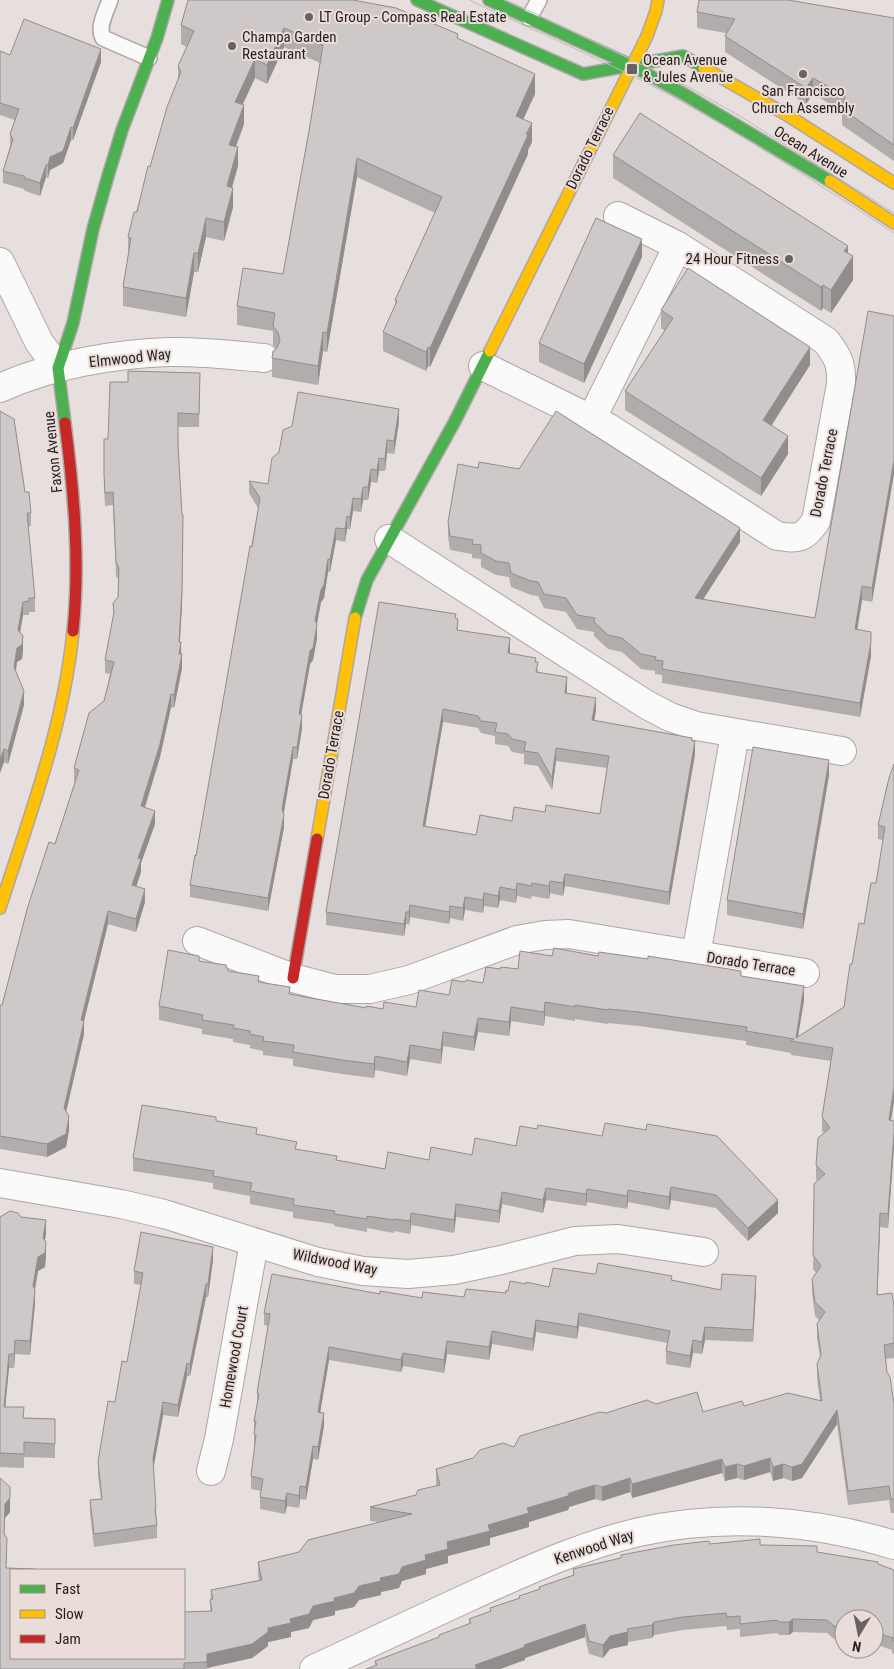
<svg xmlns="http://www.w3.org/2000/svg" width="894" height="1669" font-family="'Roboto Condensed',sans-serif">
	<rect width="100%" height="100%" fill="#e6dfdd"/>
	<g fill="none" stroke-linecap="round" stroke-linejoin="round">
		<g stroke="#aca6a4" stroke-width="18">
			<path id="lane" d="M 110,0 C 106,12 97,27 103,38 L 149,58
				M 529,18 L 539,0"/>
		</g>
		<g stroke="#aca6a4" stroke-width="30">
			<path id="street" d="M 0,262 L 39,342 L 58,368
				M 483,366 L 609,428 L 777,536 C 799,539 803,539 816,521 L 841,384 C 842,364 838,357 826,341 L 678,246 L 618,216
				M 0,388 C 51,365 112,354 168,352 C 200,351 232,355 264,358
				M 592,418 L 678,246
				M 389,539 L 647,705 L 670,717 L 696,726 L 842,751
				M 197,941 L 293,978 L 335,989 L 370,989 L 409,980 L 517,940 L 545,935 L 569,934 L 805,973
				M 696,955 L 735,734
				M 0,1183 L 121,1204 L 164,1214 L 318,1262 L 363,1271 L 408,1274 L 454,1270 L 501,1260 L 575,1241 L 618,1239 L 704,1252
				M 211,1471 L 219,1439 L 254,1243
				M 314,1669 C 366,1645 418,1621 469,1597 C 524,1572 580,1546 639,1532 C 723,1513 813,1520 894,1545"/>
		</g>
		<g stroke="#aca6a4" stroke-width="14">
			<path id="fast" d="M 417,0 L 583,74 L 683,56 L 704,68
				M 489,0 L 631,65 L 684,94 L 830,181
				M 65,423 L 58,368 L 73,323 L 93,229 L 108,176 L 122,130 L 157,38 L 168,0
				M 355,618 L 367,580 L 455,421 L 490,351"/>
		</g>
		<g stroke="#aca6a4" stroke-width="14">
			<path id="slow" d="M 704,68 L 787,115 L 894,183
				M 830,181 L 894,223
				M 490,351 L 647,36 L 656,11 L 658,0
				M 317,839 L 355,618
				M 0,908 C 29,817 64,726 73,631"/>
		</g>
		<g stroke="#aca6a4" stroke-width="14">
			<path id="jam" d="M 65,423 C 74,492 80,562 73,631
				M 293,978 L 317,839"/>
		</g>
		<use href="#lane" stroke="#fbfafa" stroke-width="15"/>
		<use href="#street" stroke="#fbfafa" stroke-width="28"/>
		<use href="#fast" stroke="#4caf50" stroke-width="11"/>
		<use href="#slow" stroke="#ffc107" stroke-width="11"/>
		<use href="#jam" stroke="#c62828" stroke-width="11"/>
		<path stroke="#bebcbc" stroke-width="1" d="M 469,0 C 535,31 603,60 668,94 C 746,137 820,185 894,233
			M 506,0 L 689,87 L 743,118 L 894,213"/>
	</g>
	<path fill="#b1adac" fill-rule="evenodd" d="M 188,0 L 458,39 L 535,94 L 523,119 L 532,142 L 528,150 L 528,154 L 430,367 L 428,366 L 426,371 L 383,351 L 383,332 L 395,306 L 395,300 L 435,213 L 357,177 L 327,352 L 323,351 L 318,385 L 272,377 L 272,358 L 276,349 L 273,345 L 273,331 L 237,325 L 237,306 L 283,274 L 309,131 L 320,63 L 284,47 L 267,84 L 255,78 L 242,105 L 244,124 L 236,147 L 238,166 L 232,187 L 233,207 L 224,241 L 206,237 L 198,272 L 194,272 L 186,317 L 123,306 L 123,287 L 128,256 L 128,237 L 178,79 L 178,66 L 187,47 L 181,44 L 181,25 Z
		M 697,12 L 894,18 L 894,161 L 842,125 L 842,111 L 813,94 L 806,104 L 725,52 L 725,36 L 726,33 L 697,28 Z
		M 0,51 L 10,55 L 101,62 L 73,140 L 71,140 L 63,163 L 50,170 L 48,178 L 46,177 L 40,196 L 25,191 L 24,189 L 3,183 L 3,171 L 10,147 L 10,134 L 15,120 L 0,115 Z
		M 613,155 L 848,253 L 853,280 L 831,313 L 823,308 L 821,311 L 613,178 Z
		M 642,257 L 584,383 L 539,362 L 539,343 Z
		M 661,310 L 810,365 L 772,425 L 788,454 L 761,496 L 625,410 L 625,391 L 665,331 L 661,328 Z
		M 894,316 L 872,602 L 862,600 L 857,630 L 871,656 L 860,717 L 662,683 L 662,675 L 655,674 L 655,671 L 641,669 L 622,652 L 608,649 L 594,636 L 594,632 L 577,629 L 566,612 L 544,608 L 538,596 L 531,595 L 511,587 L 509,577 L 496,575 L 481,567 L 481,559 L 472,558 L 472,554 L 450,550 L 448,536 L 448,522 L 740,542 L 703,599 L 815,618 Z
		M 200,386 L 199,427 L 178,427 L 182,604 L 180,642 L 181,642 L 182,668 L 174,708 L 171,707 L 160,757 L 145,808 L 155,824 L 141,863 L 141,872 L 136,887 L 145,902 L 136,932 L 108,924 L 84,1021 L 84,1034 L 66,1112 L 69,1130 L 66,1147 L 47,1157 L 0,1149 L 0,1006 L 2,1005 L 75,782 L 74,781 L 74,768 L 104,701 L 110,674 L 105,673 L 105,660 L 113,617 L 113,603 L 118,597 L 119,580 L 116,576 L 113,505 L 105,506 L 104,488 L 104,439 L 108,439 Z
		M 0,411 L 25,492 L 31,513 L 31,526 L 28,527 L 35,598 L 35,612 L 29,612 L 29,615 L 23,615 L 20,633 L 23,650 L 22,659 L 17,662 L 16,671 L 24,705 L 8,764 L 4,762 L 0,773 Z
		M 399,422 L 394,454 L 387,453 L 385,471 L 379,471 L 377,483 L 371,482 L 368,500 L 363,500 L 361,512 L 353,511 L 350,529 L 347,529 L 345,542 L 336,540 L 330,572 L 328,572 L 324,598 L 321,602 L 317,625 L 317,638 L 313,660 L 310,664 L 301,715 L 302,728 L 297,759 L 293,759 L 284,813 L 284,827 L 268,911 L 190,897 L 190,885 L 196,856 L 258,508 L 249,493 L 249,481 L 268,484 Z
		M 456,619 L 458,630 L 510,651 L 510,653 L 536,662 L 538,672 L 567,689 L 567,693 L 596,710 L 594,721 L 692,741 L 695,754 L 669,905 L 565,886 L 563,896 L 550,893 L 549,899 L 532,896 L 531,899 L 517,896 L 516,903 L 500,900 L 498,908 L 484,906 L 483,913 L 465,910 L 463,921 L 450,918 L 449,924 L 410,917 L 409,925 L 406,924 L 404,936 L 326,925 L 326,912 ZM 443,722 L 478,728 L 481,733 L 495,736 L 495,744 L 508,746 L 512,752 L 524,754 L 524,764 L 538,766 L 552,790 L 556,761 L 607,768 L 600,814 L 545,812 L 512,821 L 476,835 L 425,826 Z
		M 829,775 L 803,929 L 727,915 L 727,900 Z
		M 889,778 L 891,1120 L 894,1121 L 894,1147 L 888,1228 L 880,1227 L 877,1295 L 894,1307 L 894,1358 L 885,1359 L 887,1372 L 894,1404 L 894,1513 L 891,1513 L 889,1500 L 848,1505 L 837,1424 L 802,1478 L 792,1481 L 783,1478 L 773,1481 L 770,1472 L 744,1480 L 737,1478 L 725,1481 L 722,1473 L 632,1498 L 630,1492 L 602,1501 L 595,1499 L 569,1507 L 568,1510 L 529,1522 L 529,1527 L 490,1538 L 490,1545 L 448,1556 L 448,1563 L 426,1569 L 426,1574 L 402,1581 L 399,1588 L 381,1592 L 381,1595 L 359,1600 L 354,1607 L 335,1611 L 335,1615 L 313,1620 L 309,1628 L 291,1632 L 291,1637 L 268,1642 L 268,1646 L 252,1658 L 207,1668 L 207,1669 L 0,1669 L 0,1478 L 10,1512 L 5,1518 L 4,1535 L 7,1552 L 6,1568 L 11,1658 L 184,1658 L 210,1611 L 211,1590 L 259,1580 L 258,1576 L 258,1562 L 299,1552 L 379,1522 L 370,1521 L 370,1507 L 416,1495 L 436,1486 L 436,1469 L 514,1447 L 606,1413 L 656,1404 L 703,1412 L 744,1406 L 820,1401 L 817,1378 L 817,1364 L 820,1357 L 817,1338 L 817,1324 L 819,1320 L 815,1316 L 812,1293 L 812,1279 L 816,1273 L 813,1269 L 814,1193 L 817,1181 L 816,1179 L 816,1165 L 824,1133 L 822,1131 L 822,1117 L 831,1061 L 791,1055 L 791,1053 L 746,1045 L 746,1041 L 639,1026 L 608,1023 L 608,1024 L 575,1019 L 575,1021 L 545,1016 L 544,1026 L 511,1021 L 509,1036 L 478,1032 L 474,1051 L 443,1046 L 441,1064 L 410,1059 L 407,1076 L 375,1070 L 374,1078 L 342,1074 L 293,1066 L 293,1059 L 263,1055 L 263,1051 L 250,1048 L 250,1045 L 233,1042 L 233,1039 L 202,1034 L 202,1029 L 159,1020 L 159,1006 L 199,961 L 259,982 L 290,994 L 366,1008 L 383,1009 L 416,1007 L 449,995 L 465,982 L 483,983 L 500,969 L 518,969 L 552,956 L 598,956 L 741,976 L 804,1000 L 798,1037 L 844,1007 L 852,964 L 876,883 L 883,840 L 878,839 L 878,825 Z
		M 216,1121 L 257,1135 L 297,1150 L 337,1160 L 385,1169 L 429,1160 L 472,1155 L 516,1146 L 520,1126 L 778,1213 L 748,1241 L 716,1208 L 671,1200 L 669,1210 L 628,1202 L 627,1209 L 587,1202 L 586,1206 L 546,1200 L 543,1213 L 502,1204 L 499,1223 L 456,1217 L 454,1233 L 411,1225 L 410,1234 L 394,1231 L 394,1233 L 367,1228 L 367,1232 L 334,1226 L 334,1224 L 293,1218 L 293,1212 L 250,1204 L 250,1196 L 213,1189 L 213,1183 L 133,1171 L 133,1158 Z
		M 0,1217 L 21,1217 L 46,1234 L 45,1240 L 46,1256 L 45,1267 L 38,1271 L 35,1289 L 35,1304 L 30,1355 L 15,1354 L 14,1368 L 9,1368 L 5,1407 L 24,1418 L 55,1419 L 55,1458 L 24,1457 L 24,1468 L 0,1467 Z
		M 213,1260 L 208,1297 L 206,1297 L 190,1376 L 187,1376 L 178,1417 L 163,1415 L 153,1468 L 157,1525 L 157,1538 L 94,1547 L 90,1513 L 90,1500 L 101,1499 L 98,1475 L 98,1462 L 127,1362 L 141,1285 L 134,1284 L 134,1271 Z
		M 594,1274 L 672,1280 L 721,1290 L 756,1289 L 753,1342 L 705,1340 L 702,1354 L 693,1353 L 690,1368 L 666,1364 L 666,1351 L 667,1343 L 579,1326 L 577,1339 L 536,1332 L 533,1351 L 492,1344 L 489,1360 L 447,1354 L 444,1373 L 403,1366 L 401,1372 L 329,1360 L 320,1413 L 324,1426 L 318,1460 L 313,1459 L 306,1500 L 300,1499 L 299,1508 L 287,1506 L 285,1514 L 260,1509 L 260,1497 L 261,1491 L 251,1489 L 251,1476 L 255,1447 L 254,1447 L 254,1421 L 257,1406 L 257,1393 L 268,1326 L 264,1325 L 264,1313 L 380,1294 L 422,1298 L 464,1297 L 506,1293 L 508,1291 L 526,1284 L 549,1287 Z
		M 710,1544 L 760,1545 L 817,1552 L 878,1565 L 894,1570 L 894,1654 L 892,1653 L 892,1650 L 874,1644 L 874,1619 L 844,1619 L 844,1641 L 834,1639 L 827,1633 L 793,1632 L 789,1635 L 779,1635 L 777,1633 L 740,1637 L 740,1629 L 727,1630 L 726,1626 L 683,1630 L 654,1635 L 652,1638 L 628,1642 L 628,1645 L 610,1649 L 603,1658 L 589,1654 L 585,1637 L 525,1658 L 525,1660 L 500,1669 L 366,1669 L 375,1666 L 375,1661 L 439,1638 L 439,1635 L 469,1624 L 469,1619 L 490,1612 L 490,1608 L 519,1598 L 519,1596 L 539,1589 L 539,1587 L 573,1575 L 573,1569 L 621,1558 L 621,1555 Z"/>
	<path fill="#908d8c" d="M 284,28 L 284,47 L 267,84 L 267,65 Z
		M 101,49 L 101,62 L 73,140 L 73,128 Z
		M 255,59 L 255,78 L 235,121 L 235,102 Z
		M 535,74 L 535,94 L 516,135 L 516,116 Z
		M 813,78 L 813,94 L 806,104 L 806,88 Z
		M 244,105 L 244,124 L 229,164 L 229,145 Z
		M 532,123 L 532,142 L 528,150 L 528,154 L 430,367 L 430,348 Z
		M 71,127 L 71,140 L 63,163 L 50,170 L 48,178 L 48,165 L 50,157 Z
		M 238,147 L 238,166 L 227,205 L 227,186 Z
		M 357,158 L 357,177 L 327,352 L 327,333 Z
		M 46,165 L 46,177 L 40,196 L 40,183 Z
		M 233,188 L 233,207 L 224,241 L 224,222 Z
		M 206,218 L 206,237 L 198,272 L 198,253 Z
		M 642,239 L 642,257 L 584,383 L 584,364 Z
		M 848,246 L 848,264 L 853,256 L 853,280 L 831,313 L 831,290 L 844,251 Z
		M 194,253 L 194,272 L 186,317 L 186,298 Z
		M 823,285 L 823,308 L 821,311 L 821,287 Z
		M 323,332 L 323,351 L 318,385 L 318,366 Z
		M 428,347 L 428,366 L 426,371 L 426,352 Z
		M 810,347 L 810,365 L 763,438 L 763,420 Z
		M 399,409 L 399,422 L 394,454 L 394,441 Z
		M 788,436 L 788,454 L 761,496 L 761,478 Z
		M 387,440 L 387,453 L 385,471 L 385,459 Z
		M 379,458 L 379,471 L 377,483 L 377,470 Z
		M 894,460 L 894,474 L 872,602 L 872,588 Z
		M 371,469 L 371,482 L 368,500 L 368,487 Z
		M 363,487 L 363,500 L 361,512 L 361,499 Z
		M 353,498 L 353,511 L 350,529 L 350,517 Z
		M 183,515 L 182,604 L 179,653 L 181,642 L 181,655 L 179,667 L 179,642 Z
		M 347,516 L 347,529 L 345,542 L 345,529 Z
		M 336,528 L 336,540 L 330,572 L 330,560 Z
		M 740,528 L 740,542 L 695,612 L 695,598 Z
		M 328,559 L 328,572 L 324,598 L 321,602 L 315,633 L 315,620 L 321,590 Z
		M 862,586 L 862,600 L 855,643 L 855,629 Z
		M 23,602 L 23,615 L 18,644 L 18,630 Z
		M 317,625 L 317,638 L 313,660 L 310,664 L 299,727 L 299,714 L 310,651 Z
		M 23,636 L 23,650 L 22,659 L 17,662 L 14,681 L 14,667 L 17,648 Z
		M 510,638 L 510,651 L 508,666 L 508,653 Z
		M 871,642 L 871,656 L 860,717 L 860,703 Z
		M 182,654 L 182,668 L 174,708 L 174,695 Z
		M 567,677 L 567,689 L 565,706 L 565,693 Z
		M 24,691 L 24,705 L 8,764 L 8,751 Z
		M 171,694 L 171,707 L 160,757 L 141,819 L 141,806 Z
		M 596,698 L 596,710 L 592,733 L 592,720 Z
		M 443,709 L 443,722 L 423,839 L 423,826 Z
		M 302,715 L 302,728 L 297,759 L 297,747 Z
		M 695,741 L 695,754 L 669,905 L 669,892 Z
		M 293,747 L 293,759 L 282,822 L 282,809 Z
		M 556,748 L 556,761 L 552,790 L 552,778 Z
		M 4,749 L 4,762 L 0,773 L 0,760 Z
		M 829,760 L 829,775 L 803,929 L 803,914 Z
		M 155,811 L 155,824 L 141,863 L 141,872 L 132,899 L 132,885 L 138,858 Z
		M 284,815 L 284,827 L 268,911 L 268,898 Z
		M 565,874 L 565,886 L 563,896 L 563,883 Z
		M 550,881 L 550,893 L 549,899 L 549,886 Z
		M 517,883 L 517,896 L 516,903 L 516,890 Z
		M 500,887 L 500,900 L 498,908 L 498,896 Z
		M 145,889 L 145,902 L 136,932 L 136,919 Z
		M 484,893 L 484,906 L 483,913 L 483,900 Z
		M 465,897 L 465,910 L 463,921 L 463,908 Z
		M 410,905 L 410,917 L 409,925 L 409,912 Z
		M 450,906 L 450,918 L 449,924 L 449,912 Z
		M 108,911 L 108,924 L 81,1033 L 81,1020 Z
		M 406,912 L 406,924 L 404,936 L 404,924 Z
		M 804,986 L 804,1000 L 797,1042 L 796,1038 Z
		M 545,1002 L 545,1016 L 544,1026 L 544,1012 Z
		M 511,1007 L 511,1021 L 509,1036 L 509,1022 Z
		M 478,1018 L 478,1032 L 474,1051 L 474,1037 Z
		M 84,1021 L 84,1034 L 64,1121 L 64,1108 Z
		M 443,1032 L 443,1046 L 441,1064 L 441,1050 Z
		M 410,1045 L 410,1059 L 407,1076 L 407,1062 Z
		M 375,1056 L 375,1070 L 374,1078 L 374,1064 Z
		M 894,1087 L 894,1101 L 889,1134 L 889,1120 Z
		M 69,1116 L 69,1130 L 66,1147 L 47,1157 L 47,1144 Z
		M 894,1133 L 894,1147 L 888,1228 L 888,1214 Z
		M 671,1187 L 671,1200 L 669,1210 L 669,1197 Z
		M 546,1188 L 546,1200 L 543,1213 L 543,1200 Z
		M 587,1189 L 587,1202 L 586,1206 L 586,1194 Z
		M 628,1190 L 628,1202 L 627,1209 L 627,1196 Z
		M 502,1192 L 502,1204 L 499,1223 L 499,1211 Z
		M 778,1200 L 778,1213 L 748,1241 L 748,1228 Z
		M 456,1204 L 456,1217 L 454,1233 L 454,1220 Z
		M 411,1213 L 411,1225 L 410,1234 L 410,1221 Z
		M 880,1213 L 880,1227 L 877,1309 L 877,1295 Z
		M 46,1220 L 46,1234 L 43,1252 L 43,1238 Z
		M 46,1242 L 46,1256 L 45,1267 L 38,1271 L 33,1300 L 33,1286 L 38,1257 Z
		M 213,1247 L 213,1260 L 208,1297 L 208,1284 Z
		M 756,1276 L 756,1289 L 753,1342 L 753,1330 Z
		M 206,1284 L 206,1297 L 190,1376 L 190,1364 Z
		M 35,1290 L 35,1304 L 30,1355 L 30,1341 Z
		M 579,1313 L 579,1326 L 577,1339 L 577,1327 Z
		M 536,1320 L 536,1332 L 533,1351 L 533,1339 Z
		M 705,1327 L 705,1340 L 702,1354 L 702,1342 Z
		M 492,1331 L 492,1344 L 489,1360 L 489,1347 Z
		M 15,1340 L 15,1354 L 14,1368 L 14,1354 Z
		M 693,1340 L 693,1353 L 690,1368 L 690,1356 Z
		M 447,1341 L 447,1354 L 444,1373 L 444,1360 Z
		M 329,1347 L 329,1360 L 318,1425 L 318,1412 Z
		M 403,1353 L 403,1366 L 401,1372 L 401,1360 Z
		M 9,1354 L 9,1368 L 4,1421 L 4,1407 Z
		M 187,1363 L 187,1376 L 178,1417 L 178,1405 Z
		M 163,1402 L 163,1415 L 153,1471 L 153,1458 Z
		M 837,1410 L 837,1424 L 802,1478 L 792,1481 L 792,1467 Z
		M 324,1413 L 324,1426 L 318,1460 L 318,1447 Z
		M 313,1446 L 313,1459 L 306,1500 L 306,1487 Z
		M 770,1458 L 770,1472 L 744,1480 L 744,1466 Z
		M 722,1459 L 722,1473 L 632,1498 L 632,1484 Z
		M 737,1464 L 737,1478 L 725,1481 L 725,1467 Z
		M 783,1464 L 783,1478 L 773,1481 L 773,1467 Z
		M 630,1478 L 630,1492 L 602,1501 L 602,1487 Z
		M 595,1485 L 595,1499 L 569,1507 L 568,1510 L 529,1522 L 529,1527 L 490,1538 L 490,1545 L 448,1556 L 448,1563 L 426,1569 L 426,1574 L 402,1581 L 399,1588 L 381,1592 L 381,1595 L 359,1600 L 354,1607 L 335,1611 L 335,1615 L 313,1620 L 309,1628 L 291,1632 L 291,1637 L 268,1642 L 268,1646 L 252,1658 L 207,1668 L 207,1654 L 290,1619 L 313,1606 L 380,1578 L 425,1555 L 447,1542 L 527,1508 Z
		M 300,1486 L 300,1499 L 299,1508 L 299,1496 Z
		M 10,1487 L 10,1512 L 5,1518 L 4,1548 L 5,1504 Z
		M 287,1493 L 287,1506 L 285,1514 L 285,1501 Z
		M 793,1619 L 793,1632 L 789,1635 L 789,1622 Z
		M 654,1622 L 654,1635 L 652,1638 L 652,1625 Z
		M 585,1624 L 585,1637 L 525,1658 L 525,1660 L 500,1669 L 475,1669 L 475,1665 L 524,1645 Z
		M 628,1632 L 628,1645 L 610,1649 L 603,1658 L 603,1645 L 610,1636 Z"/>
	<path fill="#cec9c8" stroke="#908d8c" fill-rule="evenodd" d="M 188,0 L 353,0 L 396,8 L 458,34 L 457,38 L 535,74 L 516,116 L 532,123 L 526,134 L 528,135 L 430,348 L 428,347 L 426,352 L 383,332 L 397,301 L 395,300 L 442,197 L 357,158 L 327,333 L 323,332 L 318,366 L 272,358 L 273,351 L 277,348 L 280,340 L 278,332 L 273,326 L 275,313 L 237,306 L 243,268 L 283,274 L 309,131 L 323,45 L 284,28 L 267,65 L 255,59 L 235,102 L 244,105 L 229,145 L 238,147 L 227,186 L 233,188 L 224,222 L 206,218 L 198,253 L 194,253 L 186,298 L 123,287 L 131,238 L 128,237 L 134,212 L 137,212 L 148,166 L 150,167 L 167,107 L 181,72 L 178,66 L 194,31 L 181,25 Z
		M 699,0 L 788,0 L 894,18 L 894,145 L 842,109 L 845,96 L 813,78 L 806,88 L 725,36 L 735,19 L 697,12 Z
		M 24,19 L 101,49 L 73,128 L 71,127 L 63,151 L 50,157 L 48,165 L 46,165 L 40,183 L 25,178 L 24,176 L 3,171 L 13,139 L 10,134 L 19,109 L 0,103 L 0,51 L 10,55 Z
		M 640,113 L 848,246 L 844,251 L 853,256 L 831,290 L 823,285 L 821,287 L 613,155 Z
		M 596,218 L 642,239 L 584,364 L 539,343 Z
		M 688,268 L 810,347 L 763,420 L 788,436 L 761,478 L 625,391 L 673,318 L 661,310 Z
		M 868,311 L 894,316 L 894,460 L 872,588 L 862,586 L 855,629 L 871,632 L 871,642 L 860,703 L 662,669 L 663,661 L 655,660 L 656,657 L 641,654 L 622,638 L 608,635 L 594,622 L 595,618 L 577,615 L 566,598 L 544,594 L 538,582 L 531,581 L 511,573 L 509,563 L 496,561 L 481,553 L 481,545 L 472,544 L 473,540 L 450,536 L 448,522 L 458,464 L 478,468 L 479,462 L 519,469 L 556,411 L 740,528 L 695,598 L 815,618 Z
		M 128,371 L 200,373 L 199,414 L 178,413 L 178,445 L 182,515 L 183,515 L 182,591 L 179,642 L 181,642 L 179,654 L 182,654 L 174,695 L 171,694 L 160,744 L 141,806 L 155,811 L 138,858 L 141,859 L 132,885 L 145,889 L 136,919 L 108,911 L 81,1020 L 84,1021 L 64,1108 L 69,1116 L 66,1134 L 47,1144 L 0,1136 L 0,1005 L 2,1005 L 28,906 L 49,842 L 55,844 L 79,770 L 74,768 L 89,713 L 104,701 L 114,662 L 105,660 L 114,612 L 113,603 L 118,597 L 119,568 L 116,562 L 113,492 L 105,493 L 104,475 L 104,439 L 108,439 L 110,382 L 128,382 Z
		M 298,392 L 399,409 L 394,441 L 387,440 L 385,459 L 379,458 L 377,470 L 371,469 L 368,487 L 363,487 L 361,499 L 353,498 L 350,517 L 347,516 L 345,529 L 336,528 L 330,560 L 328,559 L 324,585 L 321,590 L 315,620 L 317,625 L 313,648 L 310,651 L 299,714 L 302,715 L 297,747 L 293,747 L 282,809 L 284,815 L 268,898 L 190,885 L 195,855 L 196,856 L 250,546 L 252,547 L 260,498 L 249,481 L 268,484 L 272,458 L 279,452 L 283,430 L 292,426 Z
		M 0,411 L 14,419 L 25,492 L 29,492 L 31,513 L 27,513 L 35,598 L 29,598 L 29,601 L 23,602 L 18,630 L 23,636 L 22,645 L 17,648 L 14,667 L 24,691 L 8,751 L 4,749 L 0,760 Z
		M 379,602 L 456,614 L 455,618 L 458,619 L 457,630 L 510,638 L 508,653 L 536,658 L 535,662 L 538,662 L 536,672 L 567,677 L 565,693 L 596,698 L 592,720 L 692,738 L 692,741 L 695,741 L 669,892 L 565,874 L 563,883 L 550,881 L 549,886 L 532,883 L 531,886 L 517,883 L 516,890 L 500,887 L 498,896 L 484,893 L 483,900 L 465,897 L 463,908 L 450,906 L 449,912 L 410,905 L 409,912 L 406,912 L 404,924 L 326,912 ZM 443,709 L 478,716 L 481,721 L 497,723 L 495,732 L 508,734 L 512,739 L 526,742 L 524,751 L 538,753 L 552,778 L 556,748 L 609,756 L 600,814 L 546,805 L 545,812 L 514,807 L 512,821 L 480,815 L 476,835 L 423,826 Z
		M 753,747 L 829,760 L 803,914 L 727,900 Z
		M 894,764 L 894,1087 L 889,1120 L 894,1121 L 894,1133 L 888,1214 L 880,1213 L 877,1295 L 892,1293 L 894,1307 L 894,1343 L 884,1345 L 887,1372 L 890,1377 L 894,1404 L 894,1499 L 891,1499 L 889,1486 L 848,1491 L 837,1410 L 802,1464 L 792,1467 L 783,1464 L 773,1467 L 770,1458 L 744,1466 L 737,1464 L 725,1467 L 722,1459 L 632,1484 L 630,1478 L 602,1487 L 595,1485 L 569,1493 L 568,1496 L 527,1508 L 529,1513 L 488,1525 L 490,1531 L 447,1542 L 448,1549 L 425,1555 L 426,1560 L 402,1567 L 399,1574 L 380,1578 L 381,1581 L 359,1586 L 354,1593 L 334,1598 L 335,1601 L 313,1606 L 309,1614 L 290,1619 L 291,1623 L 268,1628 L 268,1632 L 252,1644 L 207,1654 L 207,1662 L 184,1663 L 184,1669 L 0,1669 L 0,1478 L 10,1487 L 10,1498 L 5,1504 L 4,1534 L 7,1538 L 6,1568 L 35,1569 L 35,1570 L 11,1570 L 11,1658 L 184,1658 L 184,1612 L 212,1611 L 210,1600 L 213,1599 L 211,1590 L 262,1580 L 258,1562 L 299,1552 L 308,1540 L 412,1514 L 370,1507 L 416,1495 L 418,1490 L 440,1485 L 436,1469 L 473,1458 L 480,1450 L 503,1443 L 514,1447 L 520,1436 L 600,1412 L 606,1413 L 647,1400 L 656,1404 L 697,1392 L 703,1412 L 742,1401 L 744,1406 L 788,1393 L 822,1401 L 817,1364 L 821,1355 L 817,1324 L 825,1312 L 815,1302 L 812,1279 L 821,1266 L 813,1255 L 814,1193 L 814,1184 L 825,1174 L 816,1165 L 818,1138 L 830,1128 L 822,1117 L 833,1048 L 791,1041 L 794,1039 L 746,1031 L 747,1027 L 639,1012 L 608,1009 L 608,1010 L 575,1005 L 575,1007 L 545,1002 L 544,1012 L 511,1007 L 509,1022 L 478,1018 L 474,1037 L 443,1032 L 441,1050 L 410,1045 L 407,1062 L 375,1056 L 374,1064 L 342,1060 L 293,1052 L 294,1045 L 263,1041 L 264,1037 L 250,1034 L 250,1031 L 233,1028 L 234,1025 L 202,1020 L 203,1015 L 159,1006 L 168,950 L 199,956 L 199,961 L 226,965 L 228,971 L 259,976 L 258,982 L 290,987 L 289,994 L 366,1008 L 366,1006 L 383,1009 L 384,1002 L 416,1007 L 419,990 L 449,995 L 452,980 L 465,982 L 466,980 L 483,983 L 486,967 L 500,969 L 501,967 L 518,969 L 520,951 L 552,956 L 554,948 L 598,956 L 599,952 L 648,959 L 648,956 L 741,971 L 741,976 L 804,986 L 796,1038 L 844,1007 L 850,964 L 852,964 L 859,923 L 864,924 L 871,883 L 876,883 L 885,827 L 878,825 L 889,778 Z
		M 142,1105 L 216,1117 L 216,1121 L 257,1128 L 256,1134 L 297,1142 L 295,1149 L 337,1156 L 336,1160 L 385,1169 L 388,1152 L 429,1160 L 431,1147 L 472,1155 L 475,1138 L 516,1146 L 520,1126 L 537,1129 L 538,1125 L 602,1136 L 605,1123 L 646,1130 L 647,1124 L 717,1136 L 778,1200 L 748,1228 L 716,1195 L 671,1187 L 669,1197 L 628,1190 L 627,1196 L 587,1189 L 586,1194 L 546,1188 L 543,1200 L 502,1192 L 499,1211 L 456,1204 L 454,1220 L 411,1213 L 410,1221 L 394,1219 L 394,1220 L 367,1216 L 367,1219 L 334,1214 L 335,1211 L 293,1205 L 294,1199 L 250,1191 L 252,1183 L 213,1176 L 214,1171 L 133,1158 Z
		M 10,1211 L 18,1213 L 21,1217 L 46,1220 L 43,1238 L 46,1242 L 45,1253 L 38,1257 L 33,1286 L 35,1290 L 30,1341 L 15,1340 L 14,1354 L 9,1354 L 4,1407 L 24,1407 L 23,1418 L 55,1419 L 55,1444 L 24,1442 L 24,1454 L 0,1453 L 0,1217 Z
		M 141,1232 L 213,1247 L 208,1284 L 206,1284 L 190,1364 L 187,1363 L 178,1405 L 163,1402 L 153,1458 L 156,1509 L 155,1509 L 157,1525 L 94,1534 L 90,1500 L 102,1499 L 98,1462 L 108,1401 L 115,1402 L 122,1361 L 127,1362 L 143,1273 L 134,1271 Z
		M 598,1263 L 672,1276 L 671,1280 L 721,1290 L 722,1274 L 756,1276 L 753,1330 L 705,1327 L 702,1342 L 693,1340 L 690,1356 L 666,1351 L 670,1331 L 579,1313 L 577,1327 L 536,1320 L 533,1339 L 492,1331 L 489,1347 L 447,1341 L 444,1360 L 403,1353 L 401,1360 L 329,1347 L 318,1412 L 324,1413 L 318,1447 L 313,1446 L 306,1487 L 300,1486 L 299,1496 L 287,1493 L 285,1501 L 260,1497 L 263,1479 L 251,1476 L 256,1435 L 254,1434 L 256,1421 L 254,1421 L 259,1394 L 257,1393 L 270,1314 L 264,1313 L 272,1274 L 380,1294 L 380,1291 L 422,1298 L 423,1292 L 464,1297 L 466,1289 L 506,1293 L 506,1290 L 508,1291 L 510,1281 L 526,1284 L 526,1282 L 549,1287 L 553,1268 L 594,1274 L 596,1273 Z
		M 760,1539 L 760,1545 L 817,1546 L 817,1552 L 878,1562 L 878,1564 L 894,1570 L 894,1641 L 892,1640 L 893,1638 L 874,1632 L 874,1619 L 844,1619 L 844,1628 L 834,1626 L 827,1620 L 793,1619 L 789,1622 L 779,1622 L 777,1620 L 740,1624 L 740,1616 L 727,1617 L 726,1613 L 683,1617 L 654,1622 L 652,1625 L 627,1629 L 628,1632 L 610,1636 L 603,1645 L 589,1641 L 585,1624 L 524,1645 L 525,1647 L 475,1665 L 477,1669 L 366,1669 L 377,1665 L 375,1661 L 439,1637 L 439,1635 L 471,1623 L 469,1619 L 491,1611 L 490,1608 L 520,1598 L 519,1596 L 540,1589 L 539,1587 L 574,1575 L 573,1569 L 621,1558 L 621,1555 L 674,1545 L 709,1541 L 710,1544 Z"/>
	<g fill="#686261" stroke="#eadcd9" stroke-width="2">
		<circle cx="309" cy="17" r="5"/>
		<circle cx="232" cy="46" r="5"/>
		<rect x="626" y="63" width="12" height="12" rx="2.5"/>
		<circle cx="803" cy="74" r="5"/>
		<circle cx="789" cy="259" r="5"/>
	</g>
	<g text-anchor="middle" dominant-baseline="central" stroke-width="4" stroke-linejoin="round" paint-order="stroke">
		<g font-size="15" fill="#241f1e" stroke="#eadcd9" text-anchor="start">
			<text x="319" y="17">LT Group - Compass Real Estate</text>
			<text x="242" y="37">Champa Garden<tspan x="242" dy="17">Restaurant</tspan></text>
			<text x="643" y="60">Ocean Avenue<tspan x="643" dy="17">&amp; Jules Avenue</tspan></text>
			<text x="803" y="91" text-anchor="middle">San Francisco<tspan x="803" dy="17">Church Assembly</tspan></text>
			<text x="779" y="259" text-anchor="end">24 Hour Fitness</text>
		</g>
		<g font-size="15" fill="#241f1e" stroke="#eadcd9">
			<text transform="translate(590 148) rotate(-64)">Dorado Terrace</text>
			<text transform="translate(811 152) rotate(32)">Ocean Avenue</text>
			<text transform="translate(130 358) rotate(-6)">Elmwood Way</text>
			<text transform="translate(53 452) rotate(-96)">Faxon Avenue</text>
			<text transform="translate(824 473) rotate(-79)">Dorado Terrace</text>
			<text transform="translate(331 755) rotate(-80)">Dorado Terrace</text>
			<text transform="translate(751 964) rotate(9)">Dorado Terrace</text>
			<text transform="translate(335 1262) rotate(11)">Wildwood Way</text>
			<text transform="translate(234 1357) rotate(-80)">Homewood Court</text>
			<text transform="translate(594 1547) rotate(-18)">Kenwood Way</text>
		</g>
	</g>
	<rect x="10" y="1569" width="175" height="90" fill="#eadcd9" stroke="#9b908e"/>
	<rect x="20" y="1585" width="25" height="8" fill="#4caf50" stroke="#9b908e"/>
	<text x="55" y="1594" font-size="15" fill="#241f1e">Fast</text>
	<rect x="20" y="1610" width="25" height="8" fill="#ffc107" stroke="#9b908e"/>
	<text x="55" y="1619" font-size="15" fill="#241f1e">Slow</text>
	<rect x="20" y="1635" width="25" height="8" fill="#c62828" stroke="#9b908e"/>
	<text x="55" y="1644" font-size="15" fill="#241f1e">Jam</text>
	<g transform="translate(859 1634) rotate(190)"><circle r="24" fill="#eadcd9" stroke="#9b908e"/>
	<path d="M0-4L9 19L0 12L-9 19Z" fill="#686261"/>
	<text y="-8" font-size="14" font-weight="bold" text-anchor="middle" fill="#241f1e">N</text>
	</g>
</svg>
